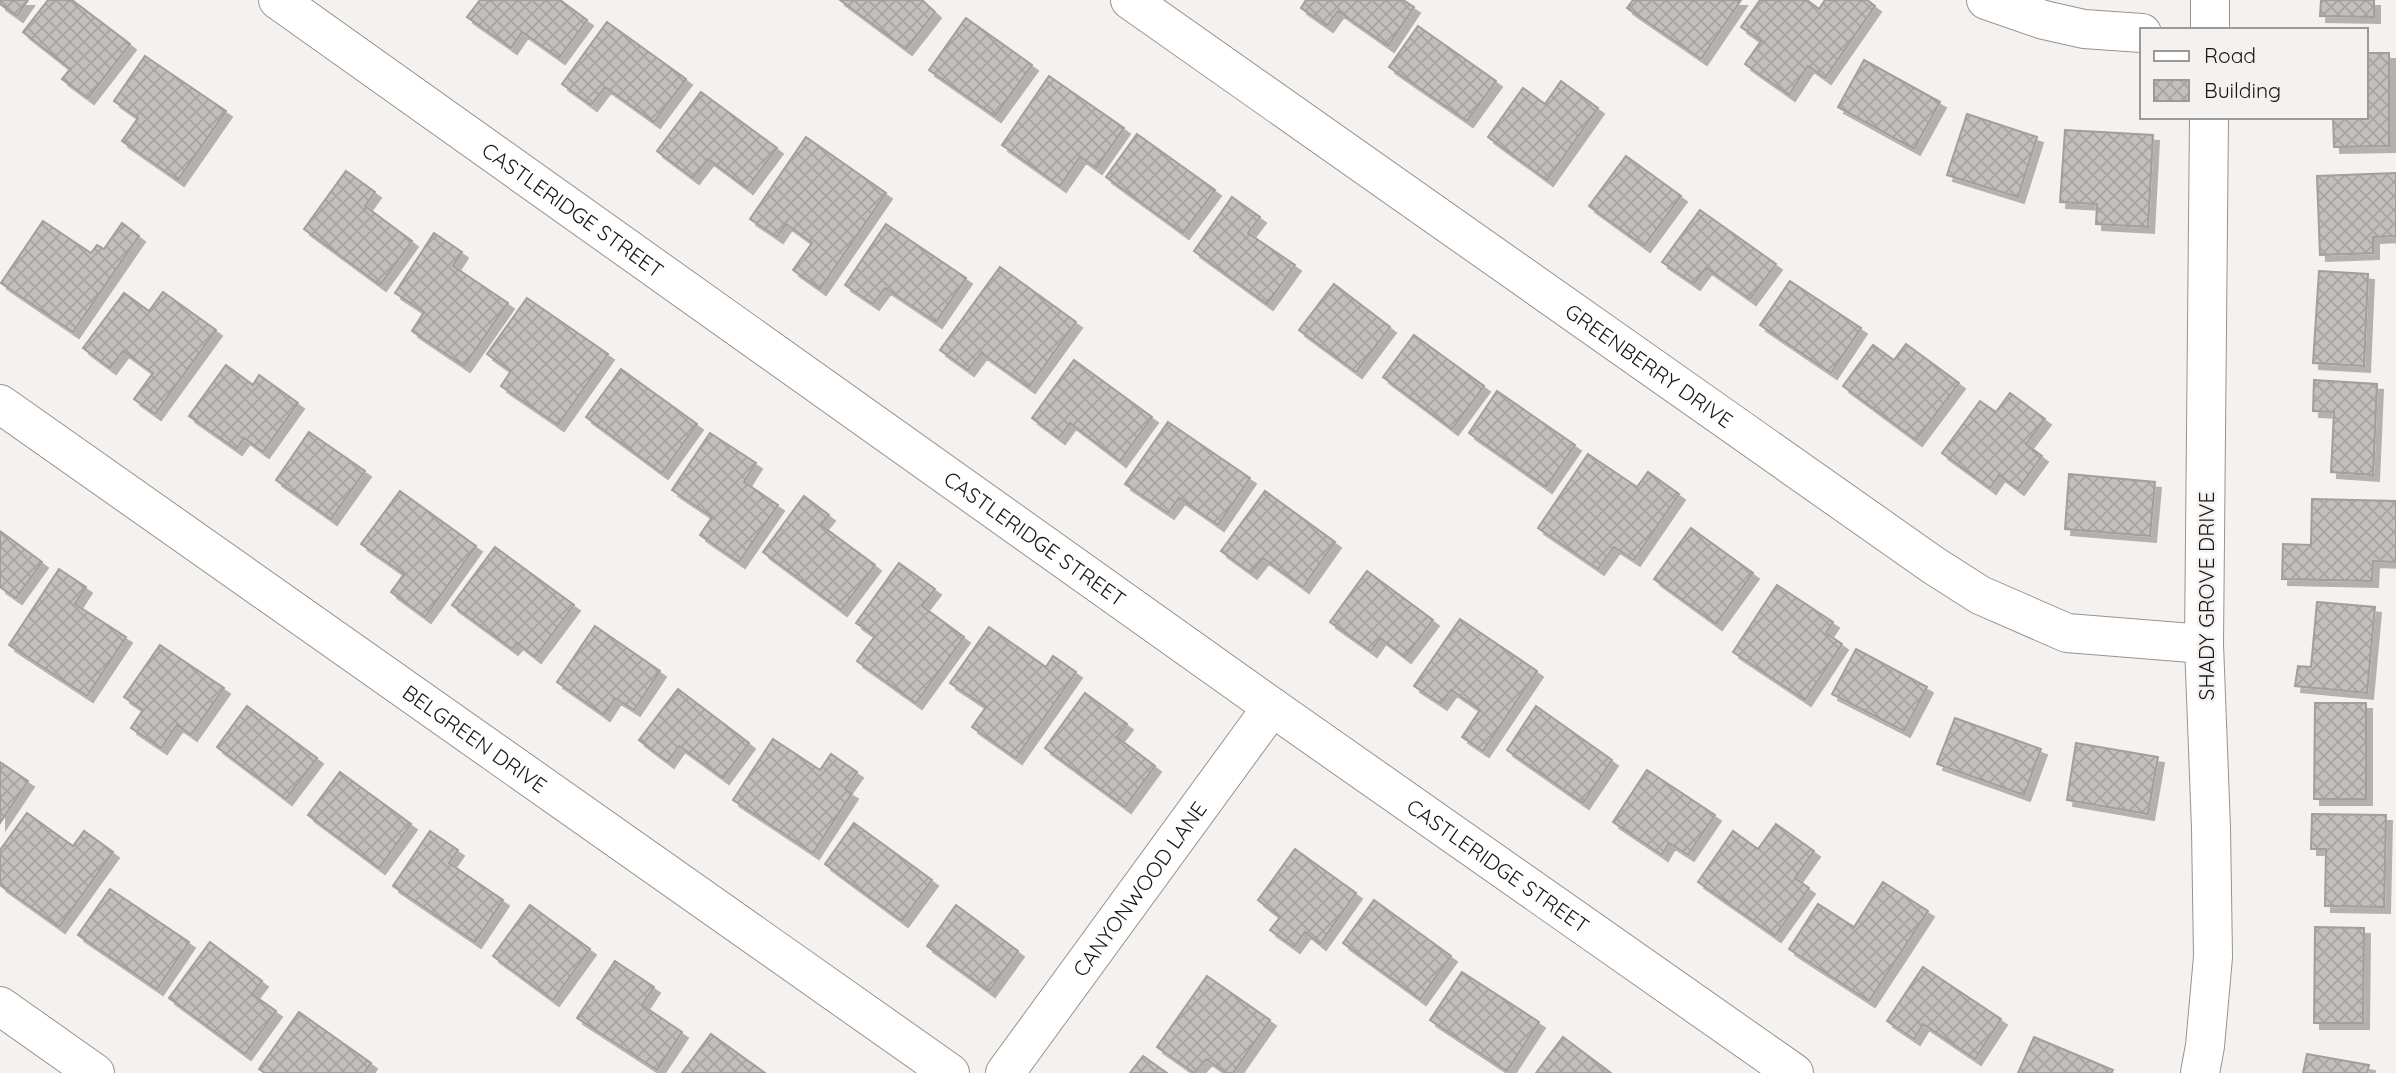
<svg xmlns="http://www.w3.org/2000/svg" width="2396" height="1073" font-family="Quicksand,sans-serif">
	<defs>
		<pattern id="building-cross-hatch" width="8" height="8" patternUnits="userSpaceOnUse" patternTransform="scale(1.75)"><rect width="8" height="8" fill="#c2bfbc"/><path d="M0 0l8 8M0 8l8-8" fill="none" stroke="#a6a3a1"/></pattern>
		<filter id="shadow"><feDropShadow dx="6" dy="6" stdDeviation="0" flood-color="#0004"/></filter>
	</defs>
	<rect width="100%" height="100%" fill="#f4f1ef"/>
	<path fill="url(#building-cross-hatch)" stroke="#a19f9c" stroke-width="2" filter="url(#shadow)" d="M 0,0 L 28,0 L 17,16 L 0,4 Z
		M 48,0 L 72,0 L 130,44 L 88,98 L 62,79 L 70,69 L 23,32 Z
		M 480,0 L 560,0 L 587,20 L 559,58 L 522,32 L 511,48 L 467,17 Z
		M 840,0 L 922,0 L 935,12 L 906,49 Z
		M 1306,0 L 1403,0 L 1414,7 L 1388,46 L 1338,11 L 1327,26 L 1301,8 Z
		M 1633,0 L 1741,0 L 1701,59 L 1627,8 Z
		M 1760,0 L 1807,0 L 1819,9 L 1825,0 L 1867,0 L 1875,6 L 1825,78 L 1808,66 L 1789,95 L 1745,64 L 1761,41 L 1741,27 Z
		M 2321,0 L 2374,0 L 2374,17 L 2320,16 Z
		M 966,18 L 1032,65 L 995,116 L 929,70 Z
		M 607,22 L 686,79 L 654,122 L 605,87 L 591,105 L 562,84 Z
		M 1418,26 L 1496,81 L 1467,121 L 1389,67 Z
		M 2366,53 L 2389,53 L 2389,146 L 2334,147 L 2333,117 L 2366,117 Z
		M 145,56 L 226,111 L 178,180 L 122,141 L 138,118 L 114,101 Z
		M 1864,60 L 1940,102 L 1914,149 L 1838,107 Z
		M 1049,76 L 1124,128 L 1096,168 L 1080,157 L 1060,186 L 1002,145 Z
		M 1561,81 L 1598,108 L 1547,180 L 1488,137 L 1523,88 L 1545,104 Z
		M 701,92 L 777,148 L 747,188 L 708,159 L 693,178 L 657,151 Z
		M 1967,114 L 2037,137 L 2018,197 L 1947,175 Z
		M 2065,130 L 2153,135 L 2148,227 L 2096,224 L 2097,204 L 2060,202 Z
		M 1137,134 L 1215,190 L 1183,233 L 1106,177 Z
		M 806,137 L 886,193 L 820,289 L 793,270 L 812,243 L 786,224 L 777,237 L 750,219 Z
		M 1626,156 L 1681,196 L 1644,246 L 1589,206 Z
		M 346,171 L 375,192 L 365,206 L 412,241 L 380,285 L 304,229 Z
		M 2396,173 L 2396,236 L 2373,237 L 2373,253 L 2320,255 L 2317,176 Z
		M 1232,197 L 1260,217 L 1248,233 L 1295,265 L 1267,304 L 1194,251 Z
		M 1700,210 L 1776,264 L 1750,299 L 1706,268 L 1694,284 L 1662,262 Z
		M 43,221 L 91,253 L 97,245 L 104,249 L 122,223 L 139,236 L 73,332 L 1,283 Z
		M 886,224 L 966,278 L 936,322 L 885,288 L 873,304 L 845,285 Z
		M 434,233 L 462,252 L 453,266 L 508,303 L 464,366 L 412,331 L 424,312 L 395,293 Z
		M 1000,267 L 1076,322 L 1029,387 L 981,353 L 968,370 L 940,350 Z
		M 2319,271 L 2368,274 L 2364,366 L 2313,363 Z
		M 1790,281 L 1861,328 L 1831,373 L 1760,325 Z
		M 1334,284 L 1390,327 L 1356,372 L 1299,330 Z
		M 163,292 L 216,330 L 155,414 L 134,399 L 153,373 L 123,351 L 110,368 L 83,348 L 124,293 L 149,311 Z
		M 527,298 L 608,354 L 558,425 L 501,386 L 511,371 L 487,354 Z
		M 1414,335 L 1484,386 L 1452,429 L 1383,377 Z
		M 1906,344 L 1959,383 L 1916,440 L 1843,386 L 1873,345 L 1894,360 Z
		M 1074,360 L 1152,417 L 1120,461 L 1070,423 L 1059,438 L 1032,418 Z
		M 226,365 L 253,385 L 259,375 L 298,403 L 263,452 L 244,438 L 236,449 L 189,416 Z
		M 621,369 L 697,424 L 662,473 L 586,417 Z
		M 2314,380 L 2377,384 L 2373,475 L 2331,472 L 2334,412 L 2313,411 Z
		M 1497,391 L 1575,445 L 1546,487 L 1469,433 Z
		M 2010,393 L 2045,419 L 2026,444 L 2042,456 L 2018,489 L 1999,475 L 1990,488 L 1942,453 L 1980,401 L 1996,412 Z
		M 1168,422 L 1250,478 L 1218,525 L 1179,498 L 1168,513 L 1125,484 Z
		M 309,432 L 365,471 L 331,519 L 276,480 Z
		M 710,433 L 756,463 L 744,482 L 778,505 L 739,562 L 700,535 L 712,517 L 672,490 Z
		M 1588,454 L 1637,487 L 1648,472 L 1679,494 L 1634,560 L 1614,547 L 1598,569 L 1538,528 Z
		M 2069,474 L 2155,482 L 2150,536 L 2065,529 Z
		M 400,491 L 476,546 L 425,617 L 391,592 L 404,574 L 361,544 Z
		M 1265,491 L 1335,542 L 1303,587 L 1263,558 L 1251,573 L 1221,551 Z
		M 804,496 L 829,515 L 821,525 L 875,565 L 841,610 L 763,552 Z
		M 2312,499 L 2396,501 L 2396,562 L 2373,561 L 2372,581 L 2282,579 L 2283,544 L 2311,545 Z
		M 1691,528 L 1753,573 L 1716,624 L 1654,579 Z
		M 0,531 L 42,562 L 16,598 L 0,587 Z
		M 495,547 L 574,605 L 535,657 L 517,643 L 512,649 L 452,605 Z
		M 899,563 L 935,589 L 922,606 L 964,637 L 916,703 L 857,661 L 875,636 L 856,623 Z
		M 59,569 L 86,587 L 75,604 L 126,637 L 87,696 L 9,645 Z
		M 1367,571 L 1433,620 L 1405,657 L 1380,638 L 1371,651 L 1330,622 Z
		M 1777,585 L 1833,622 L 1826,633 L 1842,644 L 1805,700 L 1733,652 Z
		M 2317,602 L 2375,607 L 2367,693 L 2295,686 L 2298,666 L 2311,667 Z
		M 1460,619 L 1537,671 L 1483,751 L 1462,737 L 1480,710 L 1451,690 L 1441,704 L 1414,686 Z
		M 595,626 L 660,671 L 634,710 L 615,698 L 604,715 L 557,682 Z
		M 989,627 L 1046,667 L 1053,656 L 1076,672 L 1016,758 L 972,727 L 986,707 L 950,683 Z
		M 160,645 L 224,688 L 191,735 L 177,725 L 161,748 L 131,728 L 143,710 L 124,697 Z
		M 1856,649 L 1927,687 L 1904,731 L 1832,694 Z
		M 678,689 L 749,743 L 723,778 L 679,746 L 668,762 L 639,740 Z
		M 1085,693 L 1127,724 L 1117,737 L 1155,766 L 1125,807 L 1045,748 Z
		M 2315,703 L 2366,703 L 2366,799 L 2314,799 Z
		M 247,706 L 317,758 L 286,799 L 217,747 Z
		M 1536,706 L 1612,760 L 1583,803 L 1507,750 Z
		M 1955,718 L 2041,749 L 2024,795 L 1937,764 Z
		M 773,739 L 820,770 L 831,754 L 857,772 L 845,789 L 852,793 L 813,853 L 733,800 Z
		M 2076,743 L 2158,757 L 2148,814 L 2067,800 Z
		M 0,762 L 28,781 L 0,823 Z
		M 1647,770 L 1715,815 L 1688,855 L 1669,843 L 1662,855 L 1613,822 Z
		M 340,772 L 411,824 L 379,868 L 308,815 Z
		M 27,813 L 73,846 L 84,831 L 113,852 L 59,927 L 0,885 L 0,850 Z
		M 2312,814 L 2386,815 L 2384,907 L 2325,906 L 2326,849 L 2311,849 Z
		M 854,823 L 932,880 L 902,921 L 825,864 Z
		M 1776,824 L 1814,851 L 1795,878 L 1809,888 L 1775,936 L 1698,882 L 1733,831 L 1758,849 Z
		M 430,831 L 458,850 L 449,863 L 503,900 L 475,942 L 393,886 Z
		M 1295,849 L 1356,893 L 1320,944 L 1305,932 L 1294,947 L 1270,930 L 1280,917 L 1258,900 Z
		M 1883,882 L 1928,911 L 1869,1001 L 1789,949 L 1818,904 L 1854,927 Z
		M 110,889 L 189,942 L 157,989 L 78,935 Z
		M 1374,900 L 1451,956 L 1420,999 L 1343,943 Z
		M 530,905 L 590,949 L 553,1000 L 493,956 Z
		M 956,905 L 1018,951 L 989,991 L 927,946 Z
		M 2315,927 L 2364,928 L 2363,1023 L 2314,1023 Z
		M 210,942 L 262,981 L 252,994 L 276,1011 L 245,1054 L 169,998 Z
		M 615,961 L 654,987 L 642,1005 L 682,1032 L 657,1070 L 577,1018 Z
		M 1923,967 L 2001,1019 L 1975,1059 L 1923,1024 L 1914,1039 L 1887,1021 Z
		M 1462,972 L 1539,1022 L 1507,1071 L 1430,1020 Z
		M 1207,976 L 1270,1020 L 1233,1073 L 1226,1073 L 1206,1059 L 1194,1073 L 1157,1047 Z
		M 299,1012 L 371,1063 L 364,1073 L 265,1073 L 259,1069 Z
		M 711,1034 L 765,1073 L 682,1073 Z
		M 1563,1037 L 1611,1073 L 1536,1073 Z
		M 2034,1037 L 2113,1070 L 2111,1073 L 2018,1073 Z
		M 2307,1054 L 2369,1065 L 2367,1073 L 2303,1073 Z
		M 1143,1056 L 1167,1073 L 1130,1073 Z"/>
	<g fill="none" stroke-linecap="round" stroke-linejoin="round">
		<g stroke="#969491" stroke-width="40">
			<g id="minor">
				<path id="s1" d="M 1130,0 L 1933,565 L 1980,595 L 2067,633 L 2204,644"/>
				<path d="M 1986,0 L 2044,20 L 2084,29 L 2142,33"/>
				<path id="s2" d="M 0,404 L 950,1073"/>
				<path d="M 0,1006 L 95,1073"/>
				<path id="s3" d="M 1005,1073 L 1272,707"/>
			</g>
		</g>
		<g stroke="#969491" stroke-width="40">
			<g id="tertiary">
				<path id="s4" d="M 278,0 L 1272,707 L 1794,1073"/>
				<path d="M 2210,30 L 2210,0"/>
				<path d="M 2200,1073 L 2205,1046 L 2213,957 L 2211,828 L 2204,644 L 2209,117"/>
			</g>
		</g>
		<use href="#minor" stroke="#fff" stroke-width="38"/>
		<use href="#tertiary" stroke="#fff" stroke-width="38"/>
	</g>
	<g text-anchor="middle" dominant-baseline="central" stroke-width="5" stroke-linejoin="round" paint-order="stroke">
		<g font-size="21" fill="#181716" stroke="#f4f1ef">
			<text stroke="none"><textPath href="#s4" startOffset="362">CASTLERIDGE STREET</textPath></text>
			<text stroke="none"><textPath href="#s1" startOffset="635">GREENBERRY DRIVE</textPath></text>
			<text stroke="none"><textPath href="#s4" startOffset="929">CASTLERIDGE STREET</textPath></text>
			<text transform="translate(2206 596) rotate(-90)">SHADY GROVE DRIVE</text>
			<text stroke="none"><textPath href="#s2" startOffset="581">BELGREEN DRIVE</textPath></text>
			<text stroke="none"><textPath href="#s4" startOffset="1496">CASTLERIDGE STREET</textPath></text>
			<text stroke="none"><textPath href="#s3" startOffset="228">CANYONWOOD LANE</textPath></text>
		</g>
	</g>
	<rect x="2140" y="28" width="228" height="91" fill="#f4f1ef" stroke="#9c9a98" stroke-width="2"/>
	<rect x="2154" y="51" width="35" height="10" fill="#ffffff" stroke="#9c9a98" stroke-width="2"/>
	<text x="2204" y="63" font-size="21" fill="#181716">Road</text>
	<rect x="2154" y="80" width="35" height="21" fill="url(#building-cross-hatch)" stroke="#9c9a98" stroke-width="2"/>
	<text x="2204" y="98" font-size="21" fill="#181716">Building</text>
</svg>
